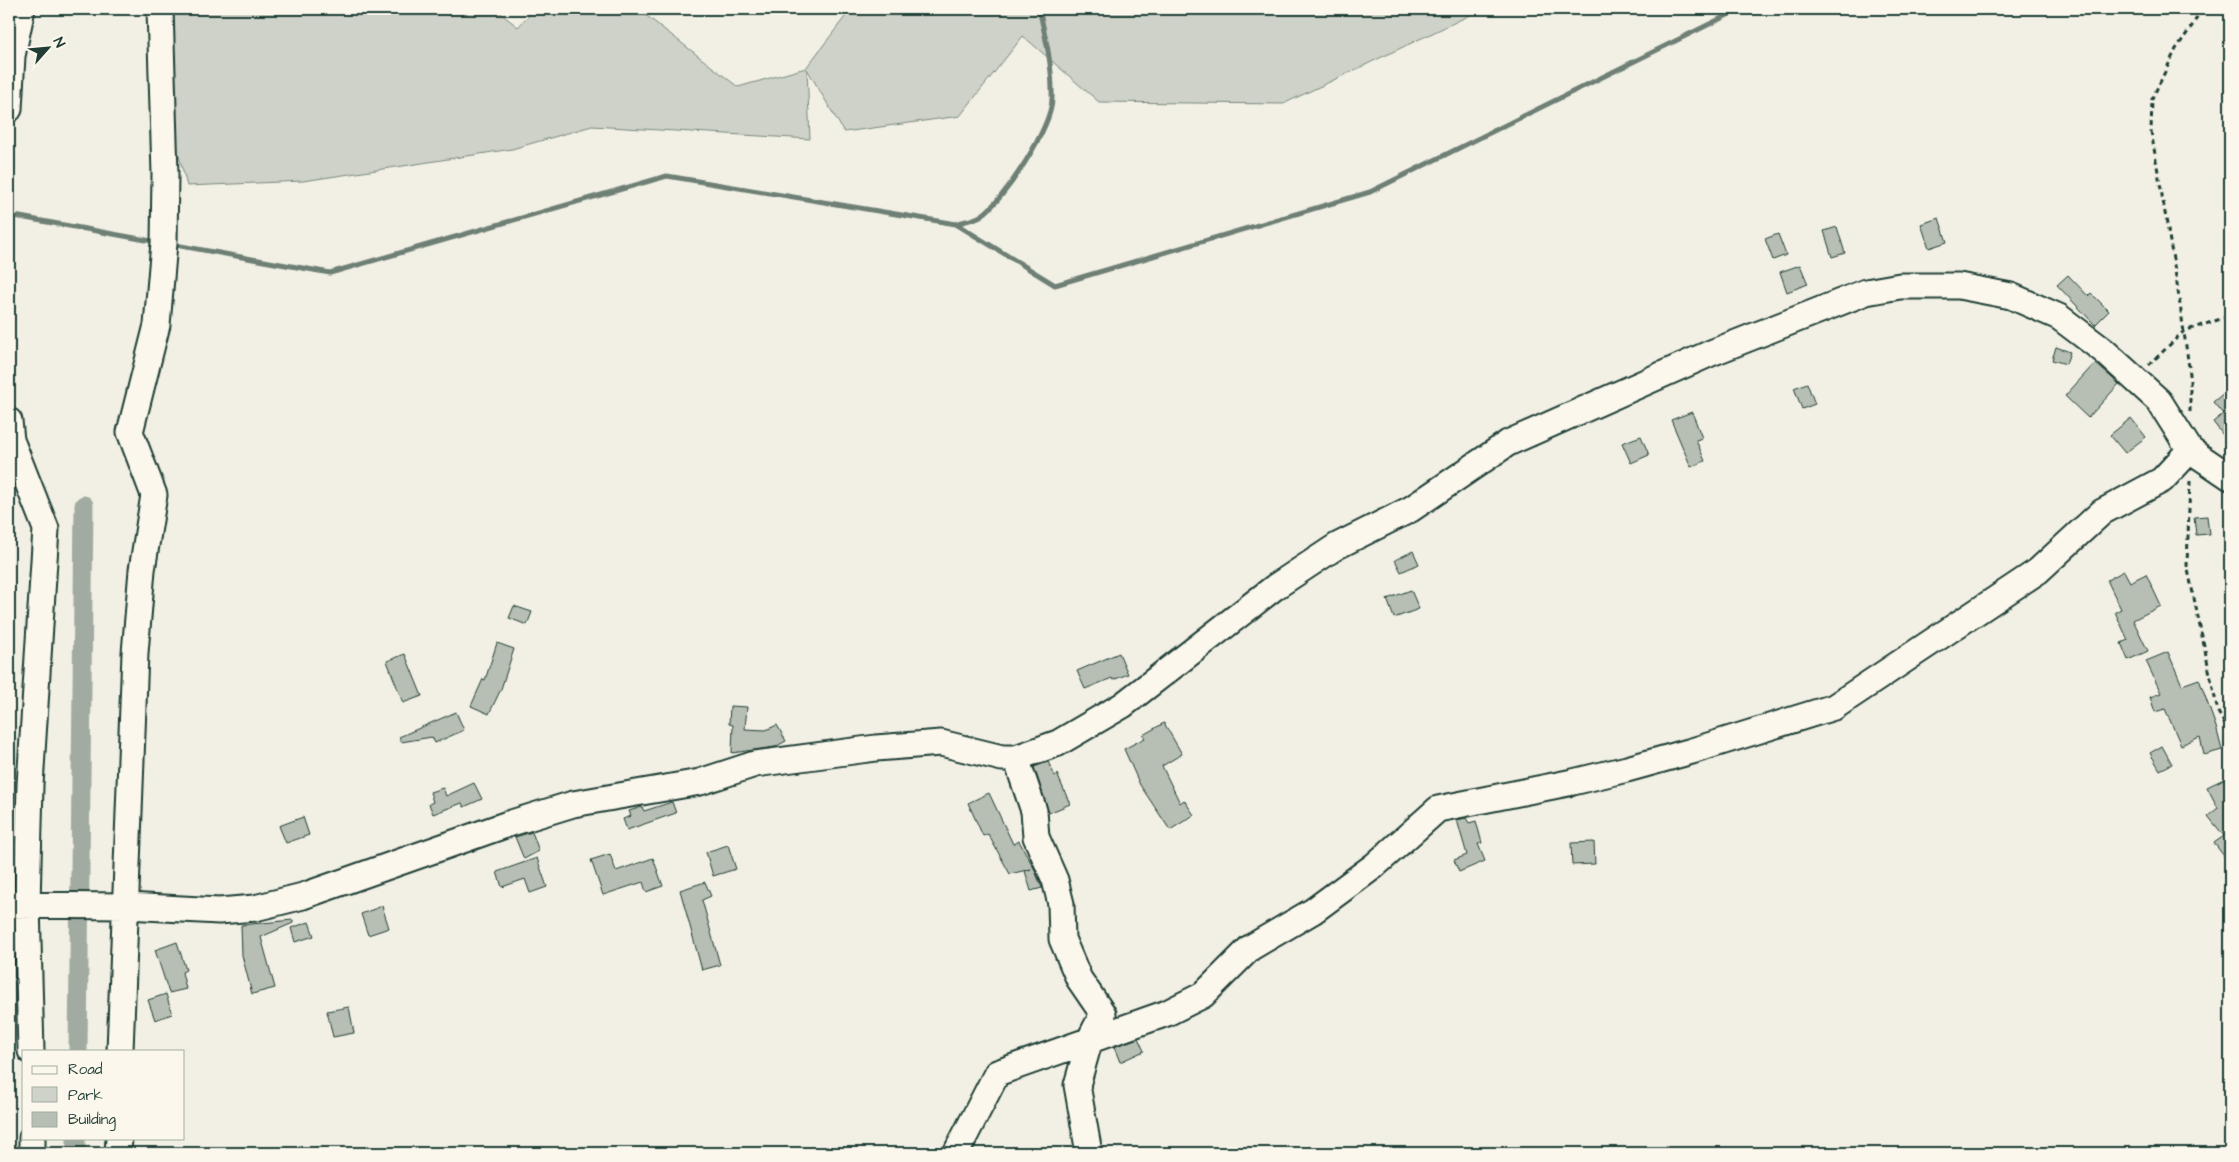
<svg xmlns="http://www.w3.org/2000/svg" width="2239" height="1162" font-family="'Architects Daughter',sans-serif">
	<rect width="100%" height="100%" fill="#f2f0e5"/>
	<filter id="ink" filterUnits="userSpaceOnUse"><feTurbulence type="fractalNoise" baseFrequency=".02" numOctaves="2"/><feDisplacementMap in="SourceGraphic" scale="10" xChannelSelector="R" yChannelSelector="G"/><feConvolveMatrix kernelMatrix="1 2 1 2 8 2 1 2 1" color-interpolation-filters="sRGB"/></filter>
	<g filter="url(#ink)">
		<path fill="#cfd2c8" stroke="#77887e" d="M 173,9 L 495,9 L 518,27 L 535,9 L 638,9 L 738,87 L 806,68 L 851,9 L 1483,9 L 1283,104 L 1099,102 L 1023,36 L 960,116 L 844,132 L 807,69 L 810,139 L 592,126 L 512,149 L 403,166 L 303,181 L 187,186 L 175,141 Z"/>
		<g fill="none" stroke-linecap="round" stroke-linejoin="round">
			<path stroke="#6e7f75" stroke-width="5" d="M 9,215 L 157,242
				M 956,224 C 964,221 975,220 982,215 C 1004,200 1052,127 1052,99 C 1053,69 1046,38 1039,9
				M 170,244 L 330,273 L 667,176 L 956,224 L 1055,285 L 1370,192 L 1740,9"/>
			<path stroke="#a2aba1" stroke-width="19" d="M 78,1051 L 84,505
				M 76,1153 L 76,1138"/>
		</g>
		<path fill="#b7beb3" stroke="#1f3d34" d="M 1939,218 L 1947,242 L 1929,248 L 1921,224 Z
			M 1837,227 L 1845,253 L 1832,257 L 1824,231 Z
			M 1778,234 L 1786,255 L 1773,260 L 1765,239 Z
			M 1800,265 L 1808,284 L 1787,292 L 1780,272 Z
			M 2068,275 L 2088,296 L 2091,293 L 2109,311 L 2095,325 L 2057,285 Z
			M 2056,347 L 2070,352 L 2066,364 L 2052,360 Z
			M 2095,363 L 2119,384 L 2088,418 L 2065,396 Z
			M 1807,383 L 1815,404 L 1802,409 L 1794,388 Z
			M 2230,388 L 2230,444 L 2213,422 L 2223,414 L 2213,402 Z
			M 1692,412 L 1702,438 L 1696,440 L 1705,461 L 1691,467 L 1671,420 Z
			M 2131,418 L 2146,437 L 2125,453 L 2110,435 Z
			M 1641,436 L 1649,455 L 1631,463 L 1622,443 Z
			M 2207,516 L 2209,534 L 2196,535 L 2194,517 Z
			M 1413,551 L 1419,564 L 1401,572 L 1395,560 Z
			M 2124,571 L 2130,582 L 2146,574 L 2161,606 L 2133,620 L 2148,651 L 2128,660 L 2121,643 L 2128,640 L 2115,612 L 2121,609 L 2107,580 Z
			M 1411,590 L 1419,609 L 1394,618 L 1387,599 Z
			M 514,606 L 532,612 L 527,625 L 509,618 Z
			M 497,643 L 514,649 L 501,689 L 489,714 L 471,706 L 483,679 L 485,680 Z
			M 2168,652 L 2182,685 L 2199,679 L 2216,727 L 2222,750 L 2204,755 L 2200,737 L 2181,745 L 2165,709 L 2155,712 L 2150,697 L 2161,693 L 2146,661 Z
			M 1119,653 L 1128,674 L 1113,680 L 1112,678 L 1085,689 L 1077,671 Z
			M 405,654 L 422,696 L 403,703 L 387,661 Z
			M 730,706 L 747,707 L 745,729 L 766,730 L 777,725 L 786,741 L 775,747 L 732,753 L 733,725 L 729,724 Z
			M 456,712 L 464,730 L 435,743 L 432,737 L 401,742 L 399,737 Z
			M 1164,723 L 1182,754 L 1162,766 L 1180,803 L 1184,800 L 1194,815 L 1170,830 L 1140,785 L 1124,749 L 1145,738 L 1143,735 Z
			M 2162,746 L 2172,764 L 2160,770 L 2150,753 Z
			M 1048,762 L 1055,776 L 1057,774 L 1070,804 L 1049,813 L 1034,767 Z
			M 2230,776 L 2230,864 L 2214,843 L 2224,836 L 2208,816 L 2218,808 L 2207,787 Z
			M 474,783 L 482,799 L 464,807 L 462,803 L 433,814 L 429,804 L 433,802 L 430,792 L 443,788 L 446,796 Z
			M 989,793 L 1013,844 L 1019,841 L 1034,868 L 1042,888 L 1031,891 L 1025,871 L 1031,869 L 1010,874 L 988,834 L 983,836 L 968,803 Z
			M 672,802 L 676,813 L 627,830 L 623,819 L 631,816 L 629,811 L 642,807 L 644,811 Z
			M 303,817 L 309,835 L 286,843 L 279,826 Z
			M 1466,818 L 1469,823 L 1476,821 L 1482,843 L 1478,844 L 1485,861 L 1459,872 L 1454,860 L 1467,855 L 1457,820 Z
			M 532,832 L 539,851 L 524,859 L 515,837 Z
			M 1594,842 L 1595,864 L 1572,865 L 1571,843 Z
			M 728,845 L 736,869 L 713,876 L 706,852 Z
			M 610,854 L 616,871 L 653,858 L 663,886 L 646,892 L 643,882 L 603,895 L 591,860 Z
			M 537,858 L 547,887 L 530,893 L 525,879 L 502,887 L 497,872 Z
			M 705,882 L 711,896 L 702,900 L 720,965 L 702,970 L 680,890 Z
			M 382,906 L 389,928 L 368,935 L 361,914 Z
			M 293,920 L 293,923 L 261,937 L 275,988 L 252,994 L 242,955 L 241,925 Z
			M 309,922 L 314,936 L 295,942 L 291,928 Z
			M 177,942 L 186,970 L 182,972 L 186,989 L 169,993 L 155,950 Z
			M 166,994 L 172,1014 L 155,1020 L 148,1000 Z
			M 349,1007 L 354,1033 L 333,1037 L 327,1011 Z
			M 1138,1038 L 1144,1051 L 1120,1062 L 1114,1047 Z"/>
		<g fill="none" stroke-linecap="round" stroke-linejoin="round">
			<g stroke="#1f3d34" stroke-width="29">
				<path id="minor" d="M 9,109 L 12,56 L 22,9
					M 9,421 L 11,440 L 46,529 L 30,785 L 27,904 L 31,1051
					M 1016,758 L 1034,811 L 1036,837 L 1055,880 L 1061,904 L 1062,939 L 1079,979 L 1103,1014 L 1090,1039 L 1077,1085 L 1089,1153
					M 9,905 L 127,906 L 219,911 L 255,908 L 303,896 L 508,824 L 573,804 L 700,782 L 755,764 L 876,748 L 941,743 L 1002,758 L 1016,758 L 1058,743 L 1123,705 L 1275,587 L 1337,546 L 1411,509 L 1508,443 L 1711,353 L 1866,292 L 1900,286 L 1959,286 L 2011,296 L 2059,317 L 2104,351 L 2159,401 L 2190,450 L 2230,477
					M 120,1051 L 135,653 L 142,570 L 154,495 L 130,432 L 157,325 L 164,243 L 165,174 L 160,9
					M 32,1153 L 32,1138
					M 118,1153 L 119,1138
					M 956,1153 L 997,1073 L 1167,1013 L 1203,995 L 1250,948 L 1313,911 L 1374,866 L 1438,809 L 1573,782 L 1627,769 L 1692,751 L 1834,707 L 2038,571 L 2102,512 L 2162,480 L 2190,450"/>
			</g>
			<path stroke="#1f3d34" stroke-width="3" stroke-dasharray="5 4" stroke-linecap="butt" d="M 2149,365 L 2184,331 L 2230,316
				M 2190,412 L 2190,374 L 2176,277 L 2151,131 L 2152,99 L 2176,49 L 2194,23 L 2201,9
				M 2190,481 L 2187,565 L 2218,712 L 2230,734"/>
			<use href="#minor" stroke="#fbf7ec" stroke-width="25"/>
		</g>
	</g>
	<rect width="2239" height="1162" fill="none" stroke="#fbf7ec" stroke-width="30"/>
	<rect x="15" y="15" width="2209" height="1132" fill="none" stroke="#1f3d34" stroke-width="2" filter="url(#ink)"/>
	<rect x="22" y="1050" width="162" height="90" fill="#fbf7ec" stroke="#a3ada2"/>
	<rect x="32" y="1066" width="25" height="8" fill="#fbf7ec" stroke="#a3ada2"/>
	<text x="68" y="1074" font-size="15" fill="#1f3d34">Road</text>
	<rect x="32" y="1087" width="25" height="15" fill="#cfd2c8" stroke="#a3ada2"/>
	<text x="68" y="1100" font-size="15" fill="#1f3d34">Park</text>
	<rect x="32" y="1112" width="25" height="15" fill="#b7beb3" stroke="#a3ada2"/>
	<text x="68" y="1124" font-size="15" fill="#1f3d34">Building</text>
	<g transform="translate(48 48) rotate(63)" stroke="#fbf7ec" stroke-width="4" paint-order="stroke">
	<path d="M0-4L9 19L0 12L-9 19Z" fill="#1f3d34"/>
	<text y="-8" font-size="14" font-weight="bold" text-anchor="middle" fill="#1f3d34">N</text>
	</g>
</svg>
